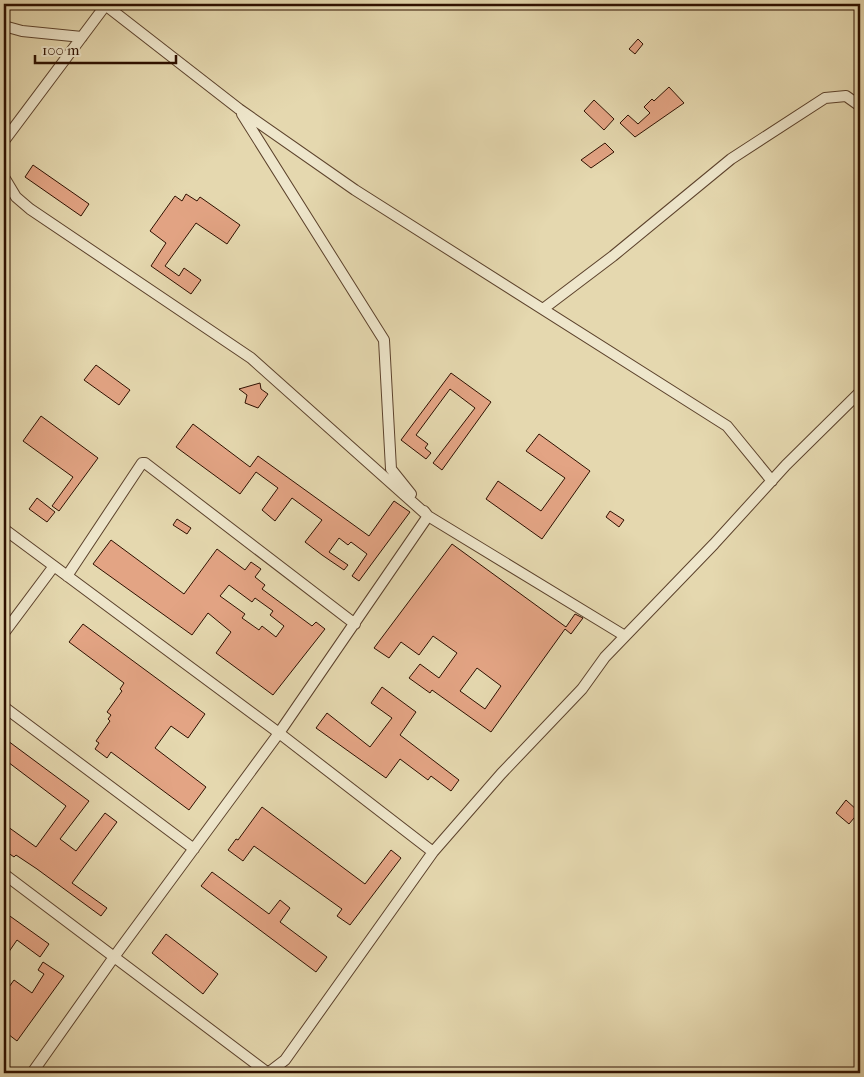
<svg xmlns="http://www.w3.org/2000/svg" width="864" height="1077" font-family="'IM FELL French Canon',serif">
	<rect width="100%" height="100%" fill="#e5d8af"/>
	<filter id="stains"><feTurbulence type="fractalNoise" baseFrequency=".004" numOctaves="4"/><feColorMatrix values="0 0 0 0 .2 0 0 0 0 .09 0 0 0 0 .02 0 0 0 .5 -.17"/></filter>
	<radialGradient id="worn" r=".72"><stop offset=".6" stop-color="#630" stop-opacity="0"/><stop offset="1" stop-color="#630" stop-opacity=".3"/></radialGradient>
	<path fill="#e3a484" stroke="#2e1000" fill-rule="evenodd" d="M 638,39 L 643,44 L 635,54 L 629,49 Z
		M 669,87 L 684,103 L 635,137 L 620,123 L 628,115 L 638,124 L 650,113 L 644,107 L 652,99 L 654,101 Z
		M 594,100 L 614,119 L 604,130 L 584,111 Z
		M 605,143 L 614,152 L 591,168 L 581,160 Z
		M 33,165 L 89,204 L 81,216 L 25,177 Z
		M 186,194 L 197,201 L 200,197 L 240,225 L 227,244 L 196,223 L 165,266 L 179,276 L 184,268 L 201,280 L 191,294 L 151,266 L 166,243 L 150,231 L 175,196 L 182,201 Z
		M 96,365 L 130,390 L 119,405 L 84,380 Z
		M 451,373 L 491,402 L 442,470 L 433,463 L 475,408 L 450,389 L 416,435 L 428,444 L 425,448 L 431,453 L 426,459 L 401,440 Z
		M 260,383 L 261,389 L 268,394 L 258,408 L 245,403 L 247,395 L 239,389 Z
		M 41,416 L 98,458 L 59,511 L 52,506 L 73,477 L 23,441 Z
		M 193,424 L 250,467 L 258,456 L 369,536 L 394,501 L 410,512 L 359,581 L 352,576 L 367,554 L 351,542 L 348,545 L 339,538 L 329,552 L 348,565 L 344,570 L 322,555 L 305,542 L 322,520 L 292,498 L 275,521 L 262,510 L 278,488 L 256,472 L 240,494 L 176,447 Z
		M 539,434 L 590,471 L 542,539 L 486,499 L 498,481 L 541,511 L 565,478 L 526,451 Z
		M 37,498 L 55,512 L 47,522 L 29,509 Z
		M 610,511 L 624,520 L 619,527 L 606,517 Z
		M 177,519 L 191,528 L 187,534 L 173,525 Z
		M 111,540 L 184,594 L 217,549 L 245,570 L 251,562 L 261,569 L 255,577 L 265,585 L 262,589 L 312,626 L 316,622 L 325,629 L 273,695 L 216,653 L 231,632 L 208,613 L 192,635 L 93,564 ZM 229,585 L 252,602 L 255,598 L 273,611 L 270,615 L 284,626 L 276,637 L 262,626 L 259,630 L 242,618 L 245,614 L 220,596 Z
		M 452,544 L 566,627 L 575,614 L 583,618 L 571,634 L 565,629 L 491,732 L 432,690 L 430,693 L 409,678 L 420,664 L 439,678 L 457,653 L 433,636 L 419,655 L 401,642 L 389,658 L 374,648 ZM 477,668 L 501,686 L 485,709 L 460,691 Z
		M 83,624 L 205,714 L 188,738 L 171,726 L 155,748 L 206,787 L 189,810 L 111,752 L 107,758 L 95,749 L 99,743 L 96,741 L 110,721 L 108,719 L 111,715 L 107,712 L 122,691 L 120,689 L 124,683 L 69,642 Z
		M 382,687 L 416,712 L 400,735 L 459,780 L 451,791 L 431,776 L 428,780 L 400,759 L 386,778 L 316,728 L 327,713 L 370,747 L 392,718 L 371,703 Z
		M 4,738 L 89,801 L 60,839 L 76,851 L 105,813 L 117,822 L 72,883 L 107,908 L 101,916 L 37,869 L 16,855 L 14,857 L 4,850 L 4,824 L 36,847 L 66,806 L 4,759 Z
		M 846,800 L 859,812 L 849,824 L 836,813 Z
		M 262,807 L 365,884 L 391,850 L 401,858 L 350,925 L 337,916 L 342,909 L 254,846 L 243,861 L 228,850 L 236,839 L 238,840 Z
		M 212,872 L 269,914 L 280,900 L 290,908 L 280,922 L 327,957 L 316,972 L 201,886 Z
		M 7,914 L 49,944 L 40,957 L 17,940 L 4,959 L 4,919 Z
		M 166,934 L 218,974 L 203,994 L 152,953 Z
		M 43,962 L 64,976 L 17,1041 L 4,1031 L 4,994 L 14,980 L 32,993 L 44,974 L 38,970 Z"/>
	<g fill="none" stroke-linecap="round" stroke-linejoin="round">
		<g stroke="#5c422c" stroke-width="12">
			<path id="minor" d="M 104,4 L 239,109 L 355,190 L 727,426 L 772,481
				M 4,26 L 22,31 L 82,37
				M 242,114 L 384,340 L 391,469 L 411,494
				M 4,141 L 105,6
				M 4,177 L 16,197 L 30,209 L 251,358 L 428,516 L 279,733 L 114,957 L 32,1073
				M 543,309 L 613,256 L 731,159 L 825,98 L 846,96 L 860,106
				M 424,511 L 428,516 L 625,636
				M 4,529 L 279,733 L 433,852
				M 67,576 L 142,463 L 145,463 L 355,624
				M 4,633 L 54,566
				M 4,707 L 194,849
				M 4,874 L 268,1073
				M 268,1073 L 285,1060 L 433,852 L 501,774 L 582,689 L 605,657 L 714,544 L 786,465 L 860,392"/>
		</g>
		<use href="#minor" stroke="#eee6cb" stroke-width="10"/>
	</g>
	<rect width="864" height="1077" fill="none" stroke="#e5d8af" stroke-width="20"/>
	<rect x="5" y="5" width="854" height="1067" fill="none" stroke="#2e1000" stroke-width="2.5"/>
	<rect x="10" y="10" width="844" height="1057" fill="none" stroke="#2e1000"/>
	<path d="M35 55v8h141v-8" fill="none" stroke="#2e1000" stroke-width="2.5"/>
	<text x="42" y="55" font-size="15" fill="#2e1000" stroke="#eee6cb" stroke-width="4" paint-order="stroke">100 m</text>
	<rect width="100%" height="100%" filter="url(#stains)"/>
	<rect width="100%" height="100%" fill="url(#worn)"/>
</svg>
